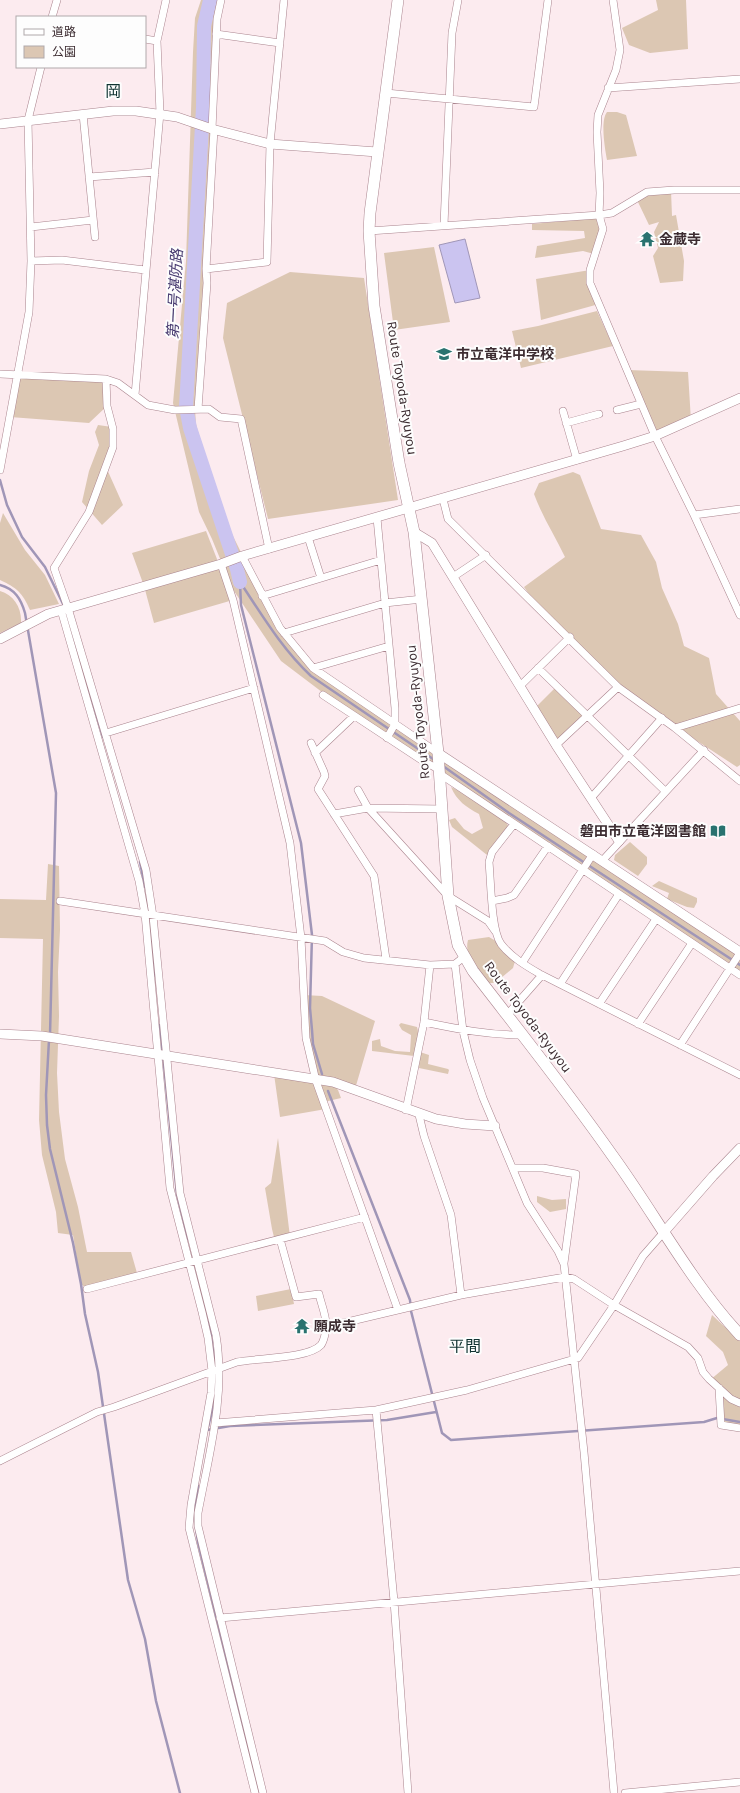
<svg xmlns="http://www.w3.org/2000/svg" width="740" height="1793" font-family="Karla,'Noto Sans JP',sans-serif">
	<rect width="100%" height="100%" fill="#fcebef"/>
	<path fill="#dcc7b3" d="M 201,0 L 222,0 L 219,11 L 208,247 L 195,409 L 196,424 L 215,494 L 231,532 L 270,611 L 317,671 L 740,952 L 740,975 L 504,818 L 508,826 L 487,855 L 452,827 L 449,820 L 455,818 L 464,829 L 472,834 L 483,828 L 479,814 C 466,807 457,801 451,787 L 472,797 L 351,714 L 281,661 L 232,588 L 212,539 L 199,512 L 173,403 L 186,261 L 193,52 L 195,18 Z
		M 656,0 L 686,0 L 688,49 L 650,53 L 629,45 L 622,28 L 658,10 Z
		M 607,112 L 617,112 L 626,115 L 637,156 L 607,160 C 605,149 600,121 607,112 Z
		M 671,191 L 672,216 L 676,215 L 684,261 L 683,281 L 660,283 L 653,256 L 658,248 L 654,232 L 659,222 L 649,225 L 637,200 L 647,192 Z
		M 597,218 L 603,229 L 594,254 L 583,251 L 535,258 L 537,246 L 585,238 L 584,231 L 532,230 L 532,224 Z
		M 434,247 L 450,322 L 394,330 L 384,253 Z
		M 590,270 L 599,304 L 541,320 L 536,279 Z
		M 290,272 L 364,278 L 398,500 L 268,519 L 223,338 L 227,303 Z
		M 597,311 L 613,346 L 521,368 L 512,331 L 538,326 Z
		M 627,370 L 688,372 L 691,421 L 655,436 Z
		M 17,377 L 106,379 L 107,406 L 89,423 L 10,417 Z
		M 98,425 L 112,427 L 110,454 L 106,467 L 123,505 L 102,525 L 82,502 L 89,471 L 99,445 L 95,432 Z
		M 573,472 L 580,475 L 601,529 L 641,535 L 656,562 L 662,588 L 678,624 L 684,646 L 709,658 L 716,694 L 740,721 L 740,765 L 737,767 L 662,718 L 618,687 L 536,604 L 524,587 L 565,557 C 555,536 542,516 534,494 L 539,483 Z
		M 3,513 L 25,550 L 45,575 L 59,604 L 30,610 C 22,592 17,588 0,580 L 0,523 Z
		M 206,531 L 233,600 L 154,623 L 144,586 L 132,553 Z
		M 0,591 C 14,595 22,608 21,623 L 0,633 Z
		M 557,686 L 585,718 L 556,745 L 534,709 Z
		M 630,842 L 647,857 L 647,864 L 638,876 L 614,860 L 615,855 Z
		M 48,864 L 59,866 L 60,930 L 58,972 L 59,1016 L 57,1073 L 59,1112 L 65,1159 L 78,1207 L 87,1252 L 131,1252 L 137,1273 L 87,1289 L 81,1284 L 73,1235 L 58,1233 L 56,1212 L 42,1155 L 39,1120 L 43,939 L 0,938 L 0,899 L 46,900 Z
		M 659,881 L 697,898 L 697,902 L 694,908 L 687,907 L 667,899 L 669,893 L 652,886 Z
		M 489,937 L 501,944 L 515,961 L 513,968 L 495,983 L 483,983 C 475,970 464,955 468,940 Z
		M 304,995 L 322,996 L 375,1021 L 355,1089 L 332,1083 L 338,1090 L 341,1098 L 324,1102 L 326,1109 L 280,1117 L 274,1074 L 316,1081 L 306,1038 Z
		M 401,1023 L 417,1027 L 419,1035 L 414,1056 L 372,1051 L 372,1041 L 380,1039 L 381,1046 L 395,1051 L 410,1052 L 411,1035 L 402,1030 L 399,1025 Z
		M 420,1052 L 429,1055 L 428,1064 L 448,1069 L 449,1070 L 448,1074 L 419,1068 Z
		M 278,1138 L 290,1237 L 275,1241 L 272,1229 L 265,1188 L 271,1183 Z
		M 537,1196 L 552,1200 L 566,1199 L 566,1209 L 550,1212 L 537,1202 Z
		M 291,1289 L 294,1304 L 258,1311 L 256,1296 Z
		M 712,1315 L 740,1341 L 740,1429 L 724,1425 L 719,1388 L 710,1380 L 728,1365 L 723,1352 L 706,1336 Z"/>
	<path fill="#cbc4f0" stroke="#a096b7" d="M 465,239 L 480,298 L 455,303 L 439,245 Z"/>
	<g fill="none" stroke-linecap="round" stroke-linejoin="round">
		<path stroke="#a096b7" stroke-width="2.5" d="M 0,480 L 7,505 L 22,537 L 45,567 L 64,606
			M 240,582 C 262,615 282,649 311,676 L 436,761
			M 240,583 L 241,605 L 301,843 L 312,935 L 310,1008 L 312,1030 L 313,1044 L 322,1074
			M 0,585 C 15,589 21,599 25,613 L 56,793 L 50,1035
			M 76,646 L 103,737
			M 443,766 L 509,813 L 740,965
			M 140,862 L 145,887
			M 149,915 L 155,976
			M 160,1025 L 177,1194 L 188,1239
			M 49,1040 L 46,1095 L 47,1125 L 50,1149 L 73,1243 L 81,1284 L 85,1314 L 98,1372 L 128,1580 L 145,1639 L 156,1701 L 180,1793
			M 328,1091 L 410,1300 L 411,1311 L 442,1433 L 451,1440 L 704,1422 L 717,1418 L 740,1422
			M 209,1322 L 215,1366
			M 208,1427 L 213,1408 L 215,1393
			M 207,1430 L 230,1426 L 387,1420 L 436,1412
			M 198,1486 L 194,1514 L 198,1542 L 259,1793"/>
		<path stroke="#cbc4f0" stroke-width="14" d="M 210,0 L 204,26 L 203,108 L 186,407 L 190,428 L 237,569 L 240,582"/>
		<g stroke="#aa848e" stroke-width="8">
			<path id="minor" d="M 613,0 L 620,50 L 616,70 L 598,115 L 597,132 L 600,193 L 599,215 L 603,229 L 590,270 L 590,283 L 655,436 L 694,515 L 740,615
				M 52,17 L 57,0
				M 216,34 L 280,43
				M 145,39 L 157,41
				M 608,88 L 740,79
				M 386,93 L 534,107 L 548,0
				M 83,114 L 95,237
				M 212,129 L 217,19 L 221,0
				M 89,177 L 155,172
				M 444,225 L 452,33 L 458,0
				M 31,227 L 93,220
				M 369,231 L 599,215 L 612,213 L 647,192 L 674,190 L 740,190
				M 31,261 L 62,260 L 145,270
				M 206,269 L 267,262 L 270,144 L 284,0
				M 0,374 L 106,379 L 118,383 L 148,405 L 175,410 L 209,409 L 220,417 L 241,419 L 269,549
				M 106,379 L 107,406 L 113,429 L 113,447 L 89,512 L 54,568 L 68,608 L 146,870 L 153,916 L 180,1193 L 216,1335 C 226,1395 209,1454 198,1513 L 198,1526 L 263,1793
				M 135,395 L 160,113 L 157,41 L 166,0
				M 198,409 L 207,283 L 206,269 L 214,129
				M 617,410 L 641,404
				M 563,411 L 577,460
				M 566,423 L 599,414
				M 0,470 L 29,312 L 31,261 L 28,120 L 41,67
				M 443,499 L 448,519 L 618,687 L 675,728 L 740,781
				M 694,515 L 740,509
				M 377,518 L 395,708 L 395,724 L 387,738
				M 308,537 L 321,578
				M 242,556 L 280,628 L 313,668 L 438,753
				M 221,564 L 233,600 L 290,843 L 301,938 L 306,1038 L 316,1081 L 398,1310
				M 453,577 L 486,555
				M 262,596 L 381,560
				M 61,610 L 139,881 L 145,914 L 170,1188 L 202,1312 L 208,1338 L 212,1371 L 211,1393 L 191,1505 L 189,1528 L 255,1793
				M 284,633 L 385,603 L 422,599
				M 313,668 L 389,646
				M 538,668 L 665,791
				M 520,686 L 570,637
				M 323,695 L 423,761 L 440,770
				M 675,728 L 740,708
				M 106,733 L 254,688
				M 311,743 L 324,772 L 325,776 L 318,789 L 374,876 L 386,959
				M 556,745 L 618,687
				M 315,753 L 354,716
				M 440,774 L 740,975
				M 358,790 L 368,808 L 448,896 L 488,921 L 495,931
				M 591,798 L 662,718
				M 334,814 L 368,808 L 442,809
				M 514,824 L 492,852 L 489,862 C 491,882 491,930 501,944 C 511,957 526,966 540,974 L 740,1075
				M 603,860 L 704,750
				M 60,901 L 325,941 L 343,952 L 364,958 L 430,965 L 455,964 L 464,957
				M 492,901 L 507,898 L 514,895 L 548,846
				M 522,963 L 593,854
				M 455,964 L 463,1031 L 470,1060 L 483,1098 L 527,1203 L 558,1251 L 564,1264 L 584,1452 L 614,1793
				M 560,984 L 619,894
				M 599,1004 L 656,919
				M 507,1015 L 542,975
				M 424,1022 C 457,1029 488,1035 522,1035
				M 638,1024 L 692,943
				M 680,1045 L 740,953
				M 406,1110 L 424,1022 L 430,965
				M 419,1115 L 424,1136 L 451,1215 L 461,1295
				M 513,1168 L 543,1168 L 576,1174 L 564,1263
				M 87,1289 L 365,1217
				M 326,1327 L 461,1295 L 565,1277 L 574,1279 L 614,1305 L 688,1347 L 698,1358 L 703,1372 L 709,1379 L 731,1399 L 740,1403
				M 719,1388 L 721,1425 L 740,1428
				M 376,1410 L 394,1601 L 408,1793
				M 215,1423 L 376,1410 L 467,1390 L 578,1358 L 614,1305 L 643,1256 L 664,1232
				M 0,1461 L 97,1412 L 114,1407 L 237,1362 C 256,1358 308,1359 321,1345 C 324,1341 326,1331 326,1327 C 327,1317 321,1304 319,1294 L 296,1297 L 280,1239
				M 220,1618 L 740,1571
				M 625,1793 L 740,1782"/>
		</g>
		<g stroke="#aa848e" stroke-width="10">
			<path id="tertiary" d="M 0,124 L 113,111 L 136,111 L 177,117 L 212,129 L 270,144 L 377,152
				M 414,532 L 432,543 L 556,745 L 619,841
				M 0,639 L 48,614 L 221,564 L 242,556 L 623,446 L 655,436 L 740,398
				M 438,753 L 740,952
				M 0,1034 L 42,1036 L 333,1082 L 436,1119 L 465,1124 L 495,1126
				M 664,1232 L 713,1176 L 740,1148"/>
		</g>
		<g stroke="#aa848e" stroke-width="12">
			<path id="secondary" d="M 398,0 L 370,213 L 369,231 L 374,306 L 399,463 L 414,532 L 438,753 L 448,896 L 458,945 L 473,971 C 520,1032 568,1092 612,1155 C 655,1214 690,1281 740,1335"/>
		</g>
		<use href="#minor" stroke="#fff" stroke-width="7"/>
		<use href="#tertiary" stroke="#fff" stroke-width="9"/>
		<use href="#secondary" stroke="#fff" stroke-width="11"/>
	</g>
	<defs>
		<g id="temple-bare" transform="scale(1.2)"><path d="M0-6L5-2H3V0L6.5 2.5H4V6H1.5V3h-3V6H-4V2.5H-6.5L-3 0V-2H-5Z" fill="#29726f" stroke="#fdfdfd" stroke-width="2.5" paint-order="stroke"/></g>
		<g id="school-bare" transform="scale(1.2)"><path d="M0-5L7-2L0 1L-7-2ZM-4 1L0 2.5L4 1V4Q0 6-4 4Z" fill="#29726f" stroke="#fdfdfd" stroke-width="2.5" paint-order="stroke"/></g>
		<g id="library-bare" transform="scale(1.2)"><path d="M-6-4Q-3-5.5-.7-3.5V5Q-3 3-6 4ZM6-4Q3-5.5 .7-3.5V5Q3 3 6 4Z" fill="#29726f" stroke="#fdfdfd" stroke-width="2.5" paint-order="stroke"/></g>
	</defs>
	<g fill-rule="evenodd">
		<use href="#temple-bare" x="647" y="239"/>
		<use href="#school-bare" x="444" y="354"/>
		<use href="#library-bare" x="718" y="831"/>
		<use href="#temple-bare" x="302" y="1326"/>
	</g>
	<g text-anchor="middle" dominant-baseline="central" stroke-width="4" stroke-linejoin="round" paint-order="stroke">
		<g font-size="14" font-weight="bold" fill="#3c2c31" stroke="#fdfdfd" text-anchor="start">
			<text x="659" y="239">金蔵寺</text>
			<text x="456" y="354">市立竜洋中学校</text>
			<text x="706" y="831" text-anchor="end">磐田市立竜洋図書館</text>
			<text x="314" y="1326">願成寺</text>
		</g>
		<g font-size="14" fill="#3c2c31" stroke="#fdfdfd">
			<text transform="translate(402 388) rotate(81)">Route Toyoda-Ryuyou</text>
			<text transform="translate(418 712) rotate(-96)">Route Toyoda-Ryuyou</text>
			<text transform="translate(528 1017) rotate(53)">Route Toyoda-Ryuyou</text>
		</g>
		<g font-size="15" font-style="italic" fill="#46396f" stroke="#fdfdfd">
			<text transform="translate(175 294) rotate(-87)">第一号湛防路</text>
		</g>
		<g font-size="16" fill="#103331" stroke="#fdfdfd">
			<text x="113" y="91">岡</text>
			<text x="465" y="1346">平間</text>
		</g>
	</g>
	<rect x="16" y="16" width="130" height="52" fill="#fdfdfd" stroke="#b0a9ab"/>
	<rect x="24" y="29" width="20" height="6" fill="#ffffff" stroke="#b0a9ab"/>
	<text x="52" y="36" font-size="12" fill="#3c2c31">道路</text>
	<rect x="24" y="46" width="20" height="12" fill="#dcc7b3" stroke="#b0a9ab"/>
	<text x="52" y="56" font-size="12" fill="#3c2c31">公園</text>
</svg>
